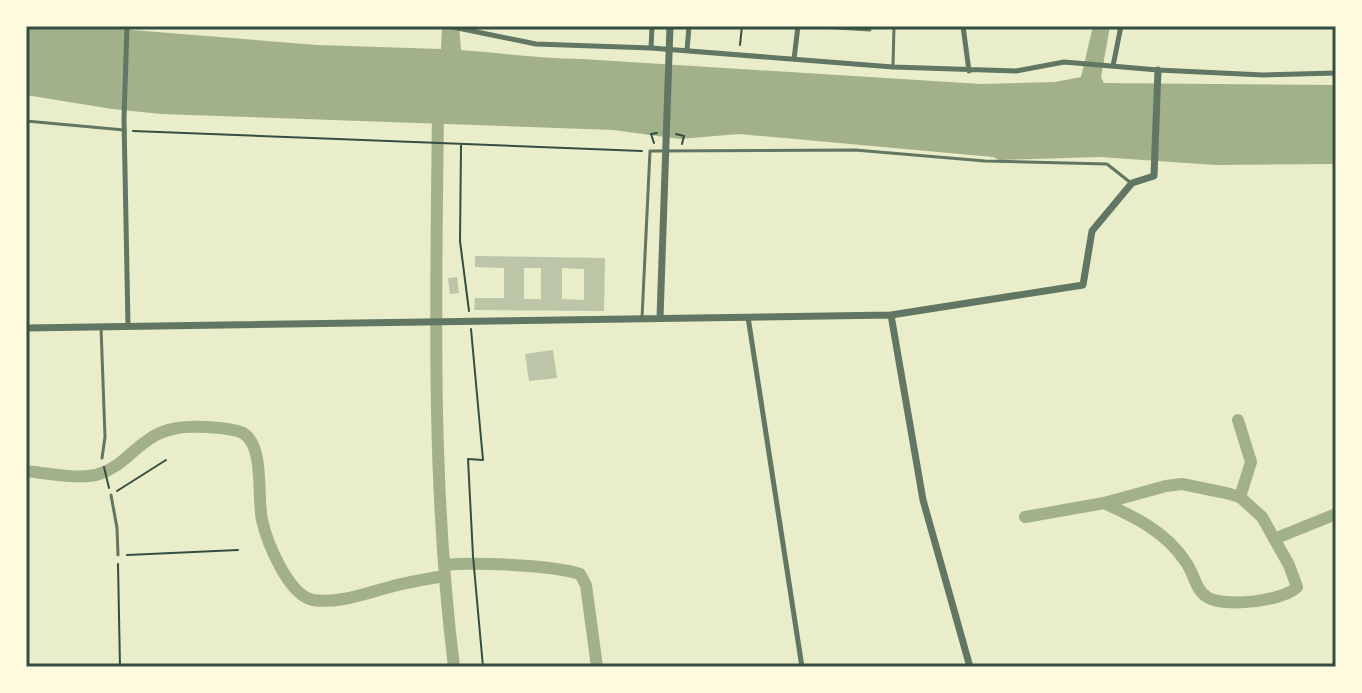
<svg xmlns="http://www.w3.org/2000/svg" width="1362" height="693" font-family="Roboto,sans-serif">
	<rect width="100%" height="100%" fill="#e9edc9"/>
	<path fill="#a3b18a" d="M 26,26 L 83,26 L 317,45 L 441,49 L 442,26 L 459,26 L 461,50 C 502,53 541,59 582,59 L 981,84 L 1055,82 L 1081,77 L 1093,26 L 1110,26 L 1101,77 L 1104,83 L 1336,85 L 1336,164 L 1215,165 L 1100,157 L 999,160 L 993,157 L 739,134 L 680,139 L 613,130 L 161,114 L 112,109 L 26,95 Z"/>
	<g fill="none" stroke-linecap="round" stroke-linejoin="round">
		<path stroke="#a3b18a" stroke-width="12" d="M 438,111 C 436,297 431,482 454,667
			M 1238,420 L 1251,462 L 1240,497
			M 26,471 C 45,473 81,480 99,474 C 121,467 130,452 148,440 C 165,427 186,426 207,427 C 218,428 232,428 243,433 C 265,446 257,498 262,520 C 267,542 288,595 313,600 C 339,604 366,593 390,587 C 408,582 426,579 444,576
			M 1025,517 L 1104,503 L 1166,486 L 1182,484 L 1226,493 L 1240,497 L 1262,517 L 1289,565 L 1297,587 C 1284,601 1224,608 1207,597 C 1195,590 1194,572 1185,561 C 1166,532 1135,517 1104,503
			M 1274,539 L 1336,514
			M 444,565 C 473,562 553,565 580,574 L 586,585 L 597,667"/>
	</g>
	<path fill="#bcc5a7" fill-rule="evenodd" d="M 475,256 L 605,258 L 604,311 L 474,310 L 475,298 L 504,298 L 504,268 L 475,267 ZM 524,268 L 541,268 L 541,299 L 524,299 ZM 562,268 L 584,269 L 584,300 L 562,299 Z
		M 457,277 L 459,293 L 450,294 L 448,278 Z
		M 553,350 L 557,378 L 529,381 L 525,354 Z"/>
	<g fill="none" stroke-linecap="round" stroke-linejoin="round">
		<path stroke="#344e41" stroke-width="2" d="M 740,45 L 742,26
			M 133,131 L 642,151
			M 676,134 L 684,136 L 682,144
			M 654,143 L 651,134 L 657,133
			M 461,145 L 460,241 L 469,311
			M 471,329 L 483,460 L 468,459 L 473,556 L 483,667
			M 104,467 L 109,488
			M 117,491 L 166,460
			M 127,555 L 238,550
			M 118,564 L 120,667"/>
		<path stroke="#617663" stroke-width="3" d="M 804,26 L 870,30
			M 893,66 L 894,26
			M 26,121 L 124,130
			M 642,318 L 650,151 L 855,150 L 985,161 L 1107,164 L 1131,183
			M 101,327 L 105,437 L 102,458
			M 111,495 L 117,528 L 118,555"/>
		<path stroke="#617663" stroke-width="5" d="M 127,26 L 124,119 L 128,326
			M 448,26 L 536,44 L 651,48 L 893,67 L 1016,71 L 1064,62 L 1158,70 L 1263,75 L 1336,73
			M 963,26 L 969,71
			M 651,48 L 652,26
			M 687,51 L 689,26
			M 794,59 L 798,26
			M 1113,66 L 1121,26
			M 748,317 L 802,667
			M 1335,667 L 1336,652"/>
		<path stroke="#617663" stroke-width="7" d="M 891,315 L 923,500 L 970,667
			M 660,318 L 670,26
			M 26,328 L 891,315 L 1083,285 L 1092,231 L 1132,183 L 1154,176 L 1158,70"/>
	</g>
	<rect width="1362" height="693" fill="none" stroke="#fefae0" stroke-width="56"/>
	<rect x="28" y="28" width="1306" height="637" fill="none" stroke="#344e41" stroke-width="3"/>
</svg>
